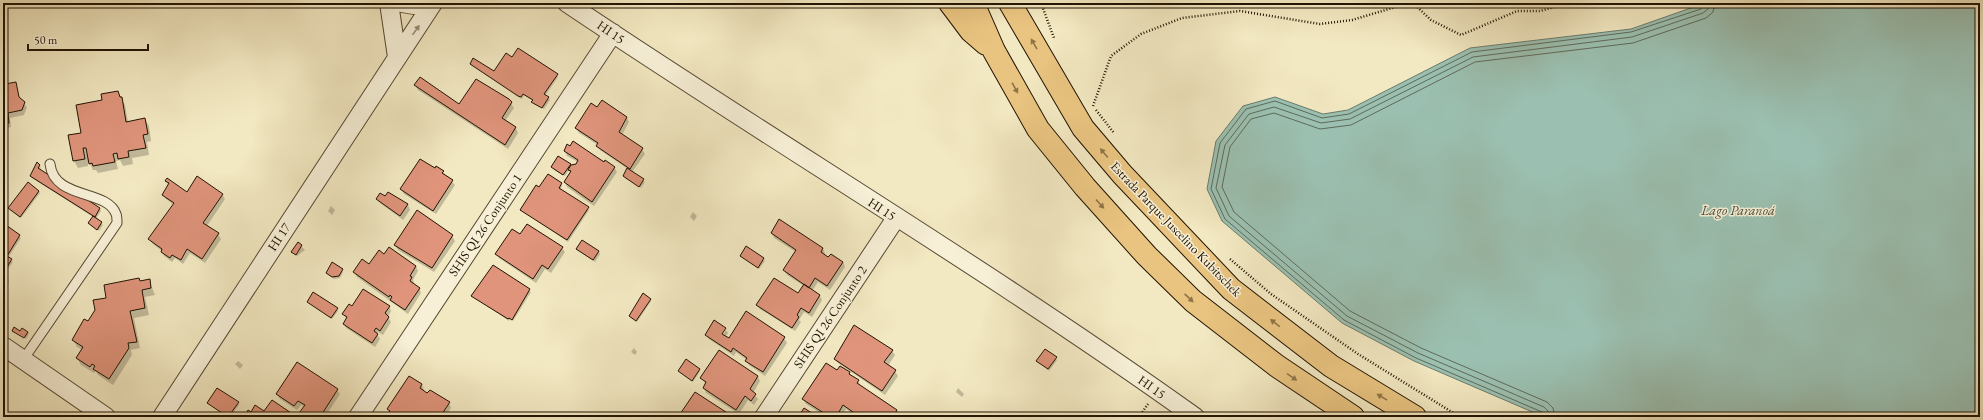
<svg xmlns="http://www.w3.org/2000/svg" width="1983" height="420" font-family="'EB Garamond',serif">
	<rect width="100%" height="100%" fill="#f2e8c1"/>
	<filter id="stains"><feTurbulence type="fractalNoise" baseFrequency=".005" numOctaves="4"/><feColorMatrix values="0 0 0 0 .2 0 0 0 0 .09 0 0 0 0 .02 0 0 0 .5 -.17"/></filter>
	<radialGradient id="worn" r=".72"><stop offset=".6" stop-color="#630" stop-opacity="0"/><stop offset="1" stop-color="#630" stop-opacity=".3"/></radialGradient>
	<path fill="#9bc0b1" stroke="#6a7b6b" d="M 1705,3 L 1980,3 L 1980,417 L 1544,417 L 1414,361 L 1342,323 L 1222,221 L 1207,189 L 1216,141 L 1243,106 L 1275,97 L 1323,114 L 1348,110 L 1470,48 L 1631,29 Z"/>
	<path fill="#0003" d="M 513,59 L 557,75 L 558,77 L 545,96 L 550,100 L 544,109 L 534,104 L 533,101 L 524,95 L 522,99 L 520,98 L 471,64 L 494,73 Z
		M 3,70 L 6,85 L 15,83 L 20,100 L 27,107 L 24,115 L 10,118 L 11,127 L 3,129 Z
		M 415,85 L 459,105 L 511,103 L 514,108 L 505,121 L 516,128 L 518,133 L 508,149 L 418,90 Z
		M 118,92 L 125,105 L 128,122 L 145,119 L 149,126 L 151,141 L 147,142 L 149,155 L 132,158 L 133,164 L 123,166 L 120,160 L 116,161 L 118,169 L 98,173 L 96,170 L 93,170 L 88,160 L 88,166 L 78,168 L 74,161 L 69,136 L 82,134 L 103,101 Z
		M 597,109 L 627,118 L 629,122 L 622,135 L 642,149 L 645,154 L 632,172 L 645,182 L 641,188 L 625,178 L 624,176 L 628,169 L 600,150 L 598,145 L 579,133 L 576,128 Z
		M 573,143 L 614,167 L 617,172 L 594,206 L 567,187 L 565,182 L 571,173 L 569,170 L 565,176 L 553,169 L 577,165 L 578,162 L 567,156 L 565,151 L 570,148 Z
		M 37,164 L 41,168 L 39,170 L 100,209 L 101,211 L 96,219 L 103,225 L 99,231 L 89,223 L 93,217 L 32,178 L 31,176 Z
		M 435,170 L 443,172 L 455,185 L 436,214 L 404,194 L 401,189 Z
		M 166,181 L 188,193 L 222,194 L 225,199 L 207,226 L 218,234 L 221,239 L 205,263 L 190,253 L 183,264 L 175,258 L 172,262 L 164,256 L 162,251 L 153,244 L 150,240 L 174,205 L 166,199 L 163,195 L 169,186 Z
		M 561,184 L 562,186 L 560,190 L 589,210 L 568,242 L 521,210 L 539,188 Z
		M 38,191 L 40,193 L 21,218 L 10,210 L 9,208 Z
		M 391,194 L 408,205 L 410,210 L 403,220 L 380,203 L 377,199 L 385,198 Z
		M 331,206 L 335,210 L 332,215 L 328,211 Z
		M 693,212 L 697,216 L 694,221 L 690,217 Z
		M 3,224 L 21,238 L 8,258 L 13,262 L 4,275 L 9,281 L 3,289 Z
		M 772,233 L 823,249 L 825,253 L 824,255 L 843,262 L 845,267 L 830,290 L 818,282 L 812,291 L 820,296 L 822,300 L 812,317 L 804,312 L 799,320 L 801,322 L 795,331 L 760,309 L 757,305 L 798,295 L 804,286 L 787,275 L 784,270 L 796,252 L 774,238 Z
		M 520,235 L 562,248 L 565,252 L 551,273 L 545,269 L 536,283 L 499,258 L 496,254 Z
		M 452,236 L 455,241 L 434,272 L 398,250 L 395,245 Z
		M 582,242 L 599,252 L 600,254 L 595,262 L 579,251 L 577,249 Z
		M 298,243 L 305,250 L 297,256 L 294,254 Z
		M 385,255 L 416,266 L 418,271 L 413,280 L 414,282 L 413,285 L 419,288 L 421,293 L 408,314 L 357,277 L 354,272 L 369,266 Z
		M 741,256 L 763,259 L 765,261 L 759,269 Z
		M 493,266 L 531,292 L 513,321 L 510,319 L 509,321 L 473,296 Z
		M 342,270 L 343,272 L 340,278 L 334,279 L 327,273 Z
		M 149,280 L 155,295 L 145,297 L 149,315 L 134,318 L 140,348 L 131,350 L 132,355 L 113,385 L 98,375 L 96,371 L 94,373 L 81,365 L 77,358 L 82,350 L 77,347 L 73,340 L 107,299 L 140,282 Z
		M 650,299 L 651,301 L 637,322 L 631,318 L 630,316 Z
		M 308,302 L 337,309 L 338,311 L 332,319 Z
		M 389,306 L 391,311 L 388,317 L 391,322 L 383,335 L 378,332 L 377,334 L 380,339 L 375,347 L 346,328 L 344,324 L 347,319 L 343,314 L 353,307 Z
		M 746,313 L 784,338 L 787,343 L 765,376 L 749,365 L 747,360 L 736,352 L 734,356 L 709,339 L 706,335 L 725,328 L 720,339 L 726,330 L 728,333 L 725,337 L 729,340 Z
		M 13,330 L 28,332 L 29,334 L 26,339 Z
		M 634,348 L 637,352 L 635,355 L 631,352 Z
		M 1045,350 L 1057,360 L 1049,371 L 1037,361 Z
		M 892,351 L 895,355 L 888,366 L 895,371 L 898,376 L 885,395 L 838,363 L 835,359 Z
		M 719,352 L 758,377 L 760,381 L 753,393 L 758,399 L 754,405 L 748,400 L 739,414 L 706,393 L 704,388 L 706,384 L 701,378 Z
		M 238,361 L 243,365 L 240,369 L 235,364 Z
		M 699,369 L 700,371 L 693,382 L 679,371 Z
		M 837,371 L 849,373 L 858,381 L 861,387 L 896,411 L 898,417 L 857,417 L 846,409 L 841,417 L 826,417 L 806,404 L 803,399 Z
		M 3,374 L 6,390 L 3,395 Z
		M 409,377 L 422,385 L 424,390 L 423,391 L 449,403 L 451,408 L 445,417 L 392,417 L 388,409 Z
		M 958,388 L 964,394 L 962,397 L 956,392 Z
		M 337,390 L 340,394 L 325,417 L 303,417 L 301,413 L 305,407 L 301,405 L 297,410 L 280,399 L 277,394 Z
		M 208,403 L 238,403 L 239,405 L 230,417 L 227,417 Z
		M 955,414 L 958,416 L 958,417 L 953,417 Z"/>
	<g fill="none" stroke-linecap="round" stroke-linejoin="round">
		<path stroke="#5e6a5a" stroke-width="1" d="M 1544,417 L 1542,412 L 1416,358 L 1344,320 L 1225,219 L 1211,189 L 1220,143 L 1246,109 L 1275,101 L 1322,118 L 1349,114 L 1472,52 L 1631,32 L 1701,9 L 1704,3
			M 1549,417 L 1548,411 L 1544,407 L 1418,353 L 1347,316 L 1229,216 L 1216,188 L 1225,145 L 1249,114 L 1274,107 L 1321,123 L 1350,119 L 1473,57 L 1632,37 L 1703,13 L 1708,9 L 1709,3
			M 1555,417 L 1553,408 L 1547,402 L 1421,348 L 1350,311 L 1234,212 L 1222,187 L 1230,147 L 1251,119 L 1274,113 L 1320,129 L 1351,125 L 1475,62 L 1633,43 L 1706,18 L 1713,12 L 1715,3"/>
	</g>
	<path fill="#df947b" stroke="#211302" d="M 518,48 L 558,74 L 544,94 L 549,97 L 542,108 L 531,102 L 533,100 L 523,94 L 521,97 L 518,96 L 470,64 L 473,58 L 494,71 L 506,53 L 512,57 Z
		M 3,74 L 5,84 L 16,82 L 19,97 L 25,102 L 22,110 L 8,113 L 9,123 L 3,124 Z
		M 420,77 L 459,104 L 476,79 L 509,99 L 512,102 L 502,118 L 516,127 L 505,145 L 414,85 Z
		M 118,91 L 120,97 L 122,97 L 126,122 L 145,118 L 148,134 L 143,135 L 146,148 L 128,151 L 129,157 L 118,159 L 117,153 L 113,154 L 115,162 L 93,166 L 92,163 L 89,164 L 86,148 L 83,148 L 85,159 L 73,161 L 68,135 L 81,133 L 76,105 L 102,100 L 101,94 Z
		M 602,100 L 627,117 L 619,132 L 643,148 L 630,169 L 596,146 L 598,143 L 575,128 L 591,103 L 597,107 Z
		M 573,141 L 604,162 L 605,160 L 615,167 L 592,202 L 564,182 L 571,171 L 568,170 L 571,165 L 576,164 L 578,160 L 564,151 L 567,144 L 570,146 Z
		M 558,156 L 571,164 L 563,175 L 551,167 Z
		M 420,159 L 435,168 L 436,166 L 444,171 L 442,173 L 453,180 L 433,211 L 400,189 Z
		M 37,162 L 40,165 L 38,168 L 100,208 L 95,217 L 30,176 Z
		M 627,168 L 644,179 L 639,187 L 623,176 Z
		M 548,174 L 562,183 L 559,188 L 589,207 L 567,240 L 520,210 L 536,185 L 539,187 Z
		M 197,176 L 223,194 L 203,223 L 219,233 L 202,259 L 187,249 L 181,260 L 172,255 L 170,258 L 161,252 L 162,249 L 148,239 L 174,203 L 162,195 L 169,183 L 165,181 L 167,178 L 187,192 Z
		M 28,182 L 39,191 L 20,217 L 8,208 Z
		M 388,192 L 408,204 L 400,216 L 376,199 L 380,193 L 385,196 Z
		M 417,210 L 453,235 L 432,268 L 394,245 Z
		M 93,216 L 102,222 L 97,230 L 88,223 Z
		M 779,219 L 823,248 L 821,252 L 828,257 L 831,254 L 843,262 L 827,286 L 815,278 L 809,288 L 783,270 L 796,250 L 771,233 Z
		M 3,223 L 20,235 L 7,256 L 12,259 L 3,273 Z
		M 527,224 L 563,247 L 548,269 L 542,265 L 533,279 L 495,254 L 512,229 L 520,234 Z
		M 582,240 L 599,251 L 593,260 L 576,249 Z
		M 298,242 L 302,245 L 296,255 L 291,252 Z
		M 746,246 L 764,258 L 758,268 L 740,256 Z
		M 389,247 L 416,266 L 410,276 L 412,277 L 410,281 L 420,288 L 405,310 L 390,300 L 392,297 L 390,295 L 389,297 L 353,272 L 362,259 L 369,264 L 379,250 L 384,254 Z
		M 332,262 L 343,269 L 339,276 L 332,277 L 326,273 Z
		M 493,265 L 530,289 L 512,320 L 509,318 L 508,319 L 471,296 Z
		M 139,278 L 140,281 L 150,279 L 151,288 L 142,290 L 145,308 L 130,311 L 137,342 L 128,343 L 129,348 L 109,379 L 93,369 L 95,366 L 92,364 L 90,367 L 76,358 L 83,347 L 72,340 L 84,319 L 88,321 L 95,310 L 93,300 L 106,298 L 104,285 Z
		M 774,278 L 798,293 L 804,284 L 820,295 L 809,313 L 801,308 L 797,315 L 799,317 L 792,328 L 756,305 Z
		M 363,289 L 390,306 L 385,313 L 389,317 L 380,331 L 376,328 L 374,331 L 378,334 L 372,343 L 343,324 L 347,317 L 342,314 L 349,304 L 352,306 Z
		M 313,292 L 338,308 L 331,318 L 307,302 Z
		M 643,293 L 651,299 L 636,321 L 629,316 Z
		M 746,311 L 785,337 L 763,372 L 745,361 L 747,358 L 733,348 L 731,352 L 705,335 L 714,320 L 726,328 L 722,334 L 729,338 Z
		M 854,325 L 893,350 L 884,362 L 896,370 L 882,391 L 834,359 Z
		M 14,327 L 20,331 L 22,328 L 28,332 L 24,338 L 12,331 Z
		M 1045,349 L 1057,357 L 1048,369 L 1036,361 Z
		M 719,350 L 758,376 L 750,389 L 756,394 L 751,401 L 745,396 L 736,410 L 703,388 L 706,382 L 700,378 Z
		M 686,359 L 700,369 L 692,381 L 678,371 Z
		M 297,362 L 338,389 L 320,417 L 305,417 L 299,413 L 305,405 L 298,401 L 294,406 L 276,394 Z
		M 826,363 L 837,370 L 840,366 L 850,372 L 849,374 L 859,380 L 857,383 L 897,410 L 893,417 L 860,417 L 843,405 L 836,417 L 830,417 L 802,399 Z
		M 409,376 L 422,384 L 420,388 L 427,393 L 430,390 L 450,402 L 440,417 L 395,417 L 389,412 L 390,411 L 387,409 Z
		M 217,388 L 239,402 L 228,417 L 207,403 Z
		M 695,392 L 729,414 L 734,417 L 678,417 Z
		M 272,400 L 297,417 L 244,417 L 248,410 L 251,412 L 255,405 L 264,411 Z
		M 804,408 L 818,417 L 798,417 Z"/>
	<g fill="none" stroke-linecap="round" stroke-linejoin="round">
		<g stroke="#554832" stroke-width="11">
			<path id="service" d="M 23,360 L 117,223 C 117,221 117,216 116,214 C 107,189 54,200 50,164"/>
		</g>
		<g stroke="#554832" stroke-width="20">
			<path id="minor" d="M 389,3 L 397,57
				M 402,3 L 414,5 L 420,3
				M 567,3 C 775,143 991,271 1195,417
				M 3,346 L 106,417
				M 162,417 L 433,3
				M 358,417 L 613,33
				M 764,417 L 896,218"/>
		</g>
		<g stroke="#211302" stroke-width="24">
			<path id="trunk" d="M 950,3 L 971,31 L 986,44
				M 973,3 L 994,51 L 1038,129 L 1085,187 L 1147,256 L 1193,301 L 1277,366 L 1353,417
				M 1010,3 L 1083,128 L 1122,174 L 1231,289 L 1331,366 L 1415,417"/>
		</g>
		<path stroke="#211302" stroke-width="2.5" stroke-dasharray="1 2" stroke-linecap="butt" d="M 1041,3 L 1054,38
			M 1413,3 L 1431,20 L 1461,35 L 1517,11 L 1540,11 L 1569,3
			M 1093,106 L 1111,56 L 1141,34 L 1182,18 L 1240,11 L 1320,24 L 1352,20 L 1409,3
			M 1096,110 L 1114,133
			M 1230,259 L 1271,294 L 1358,354 L 1460,417
			M 1139,417 L 1148,404"/>
		<use href="#service" stroke="#f7f0d7" stroke-width="9"/>
		<use href="#minor" stroke="#f7f0d7" stroke-width="18"/>
		<use href="#trunk" stroke="#e9c480" stroke-width="22"/>
	</g>
	<defs><path id="oneway-solid" d="M-6-.8H1V-3.2L6.5 0L1 3.2V.8H-6Z"/></defs>
	<use fill="#978d77" href="#oneway-solid" transform="translate(416 30) rotate(-55)"/>
	<g fill="#8f7447">
		<use href="#oneway-solid" transform="translate(1034 44) rotate(-120)"/>
		<use href="#oneway-solid" transform="translate(1015 88) rotate(61)"/>
		<use href="#oneway-solid" transform="translate(1104 153) rotate(-130)"/>
		<use href="#oneway-solid" transform="translate(1100 204) rotate(48)"/>
		<use href="#oneway-solid" transform="translate(1189 298) rotate(43)"/>
		<use href="#oneway-solid" transform="translate(1275 323) rotate(-143)"/>
		<use href="#oneway-solid" transform="translate(1292 377) rotate(34)"/>
		<use href="#oneway-solid" transform="translate(1382 397) rotate(-149)"/>
	</g>
	<g text-anchor="middle" dominant-baseline="central" stroke-width="3" stroke-linejoin="round" paint-order="stroke">
		<g font-size="13" fill="#211302" stroke="#f7f0d7">
			<text transform="translate(611 32) rotate(34)">HI 15</text>
			<text transform="translate(882 209) rotate(33)">HI 15</text>
			<text transform="translate(485 225) rotate(-56)">SHIS QI 26 Conjunto 1</text>
			<text transform="translate(1176 229) rotate(46)">Estrada Parque Juscelino Kubitschek</text>
			<text transform="translate(279 237) rotate(-57)">HI 17</text>
			<text transform="translate(830 317) rotate(-56)">SHIS QI 26 Conjunto 2</text>
			<text transform="translate(1152 387) rotate(35)">HI 15</text>
		</g>
		<g font-size="14" font-style="italic" fill="#4c503f" stroke="#f7f0d7">
			<text x="1738" y="210">Lago Paranoá</text>
		</g>
	</g>
	<rect width="1983" height="420" fill="none" stroke="#f2e8c1" stroke-width="16"/>
	<rect x="4" y="4" width="1975" height="412" fill="none" stroke="#211302" stroke-width="2"/>
	<rect x="8" y="8" width="1967" height="404" fill="none" stroke="#211302"/>
	<path d="M28 44v6h120v-6" fill="none" stroke="#211302" stroke-width="2"/>
	<text x="34" y="44" font-size="12" fill="#211302" stroke="#f7f0d7" stroke-width="3" paint-order="stroke">50 m</text>
	<rect width="100%" height="100%" filter="url(#stains)"/>
	<rect width="100%" height="100%" fill="url(#worn)"/>
</svg>
